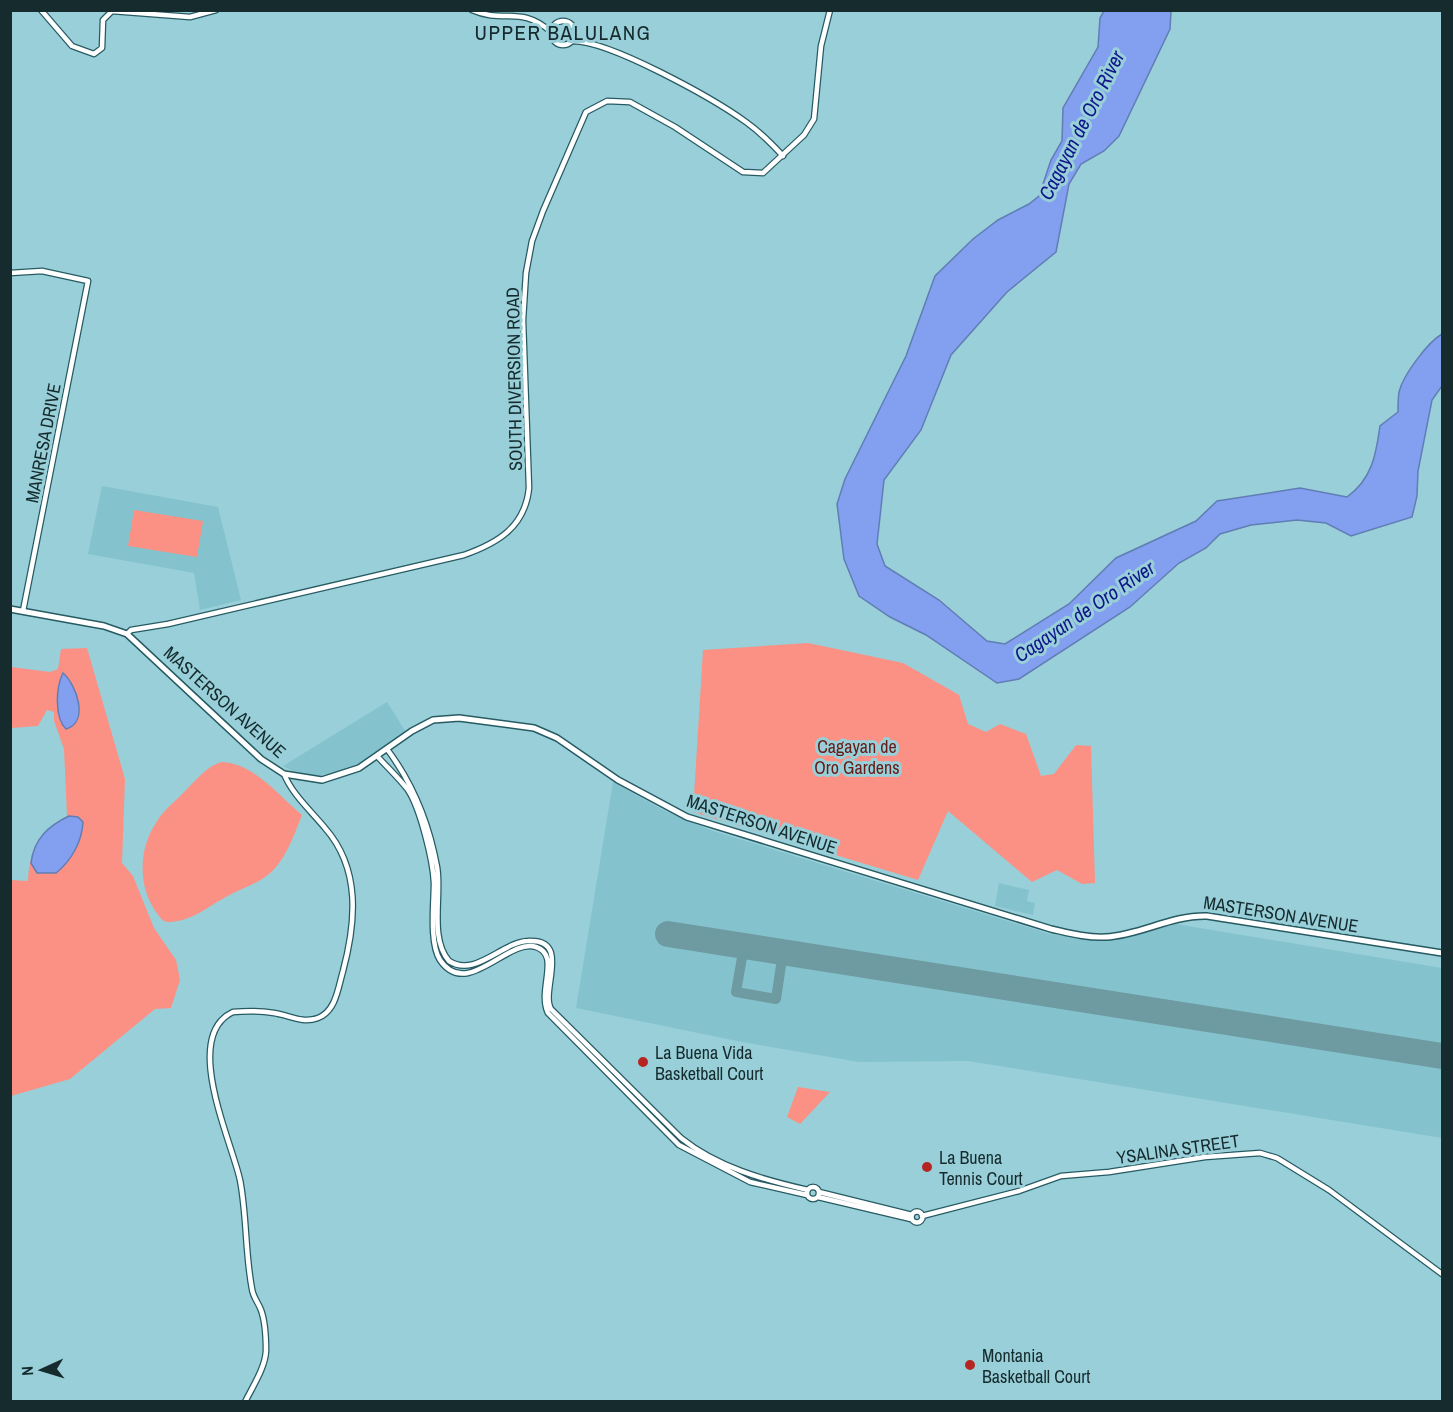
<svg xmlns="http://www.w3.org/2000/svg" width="1453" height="1412" font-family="'Archivo Narrow',sans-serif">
	<rect width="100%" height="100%" fill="#99cfd8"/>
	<path fill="#84c3cd" d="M 102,486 L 218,507 L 241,600 L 200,610 L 194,573 L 88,554 Z
		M 387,702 L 406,732 L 360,763 L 340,772 L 314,776 L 296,773 L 283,766 Z
		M 613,782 L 663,810 L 710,830 L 1050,934 L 1106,941 L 1176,924 L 1442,968 L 1442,1138 L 968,1061 L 859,1062 L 742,1042 L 576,1008 Z
		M 999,883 L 1029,890 L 1027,901 L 1035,903 L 1033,915 L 995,906 Z"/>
	<path fill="#fb9184" d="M 134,510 L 203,521 L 197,557 L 128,546 Z
		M 808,643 L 903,663 L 959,695 L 968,724 L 986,732 L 1000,724 L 1026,734 L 1041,776 L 1054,774 L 1076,745 L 1091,746 L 1095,883 L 1082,884 L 1057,870 L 1032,882 L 948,811 L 918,880 L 693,812 L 703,650 Z
		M 87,648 L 125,779 L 122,863 L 133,876 L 154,928 L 176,960 L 180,980 L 171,1008 L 155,1009 L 70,1079 L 11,1096 L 10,880 L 28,881 C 29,846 42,838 67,816 L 64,749 L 54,721 L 54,712 L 47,710 L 38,726 L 11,728 L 11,667 L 50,672 L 58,669 L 61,649 Z
		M 222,762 C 255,764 278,795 302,815 C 294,835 284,865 265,877 C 253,886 237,890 224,898 C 206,908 193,920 171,922 C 162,923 159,916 154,909 C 138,884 139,848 156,823 C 163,810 177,800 187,789 C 198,778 207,766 222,762 Z
		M 798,1087 L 830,1092 L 800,1124 L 787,1117 Z"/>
	<path fill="#82a0ef" stroke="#617db5" stroke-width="1.5" d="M 1104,11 L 1171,11 L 1170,29 L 1119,136 L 1104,151 L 1081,164 L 1069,184 L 1056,252 L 1007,292 L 951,355 L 921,430 L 884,480 L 877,544 L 885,566 L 939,600 L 987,641 L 1005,644 L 1069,604 L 1116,558 L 1196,521 L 1217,501 L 1300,488 L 1347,497 C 1372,479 1376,455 1380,426 L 1398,412 C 1398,405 1398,398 1399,392 C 1403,375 1428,342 1442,334 L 1442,386 L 1432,400 L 1418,471 L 1417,496 L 1412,517 L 1351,536 L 1326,523 L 1297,520 L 1251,525 L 1220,534 L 1206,548 L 1179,563 L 1130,607 L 1019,679 L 997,683 L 926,635 L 890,617 L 859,596 L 844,559 L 837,504 L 845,479 L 906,356 L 935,276 L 973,239 L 998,220 L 1029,204 L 1039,196 L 1051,160 L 1062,141 L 1063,108 L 1098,47 L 1100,18 Z
		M 63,673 C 76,684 90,722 66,729 C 54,717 56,687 63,673 Z
		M 69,816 L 78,817 L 83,822 C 82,842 71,861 56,873 L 37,873 L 31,863 C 34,839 48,826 69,816 Z
		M 801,834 L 813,835 L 830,842 L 832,847 L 824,849 L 809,840 L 799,841 L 796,837 Z"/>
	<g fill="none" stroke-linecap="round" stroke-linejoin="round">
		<path stroke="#6e9aa1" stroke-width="10" d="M 744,946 L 736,992 L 776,999 L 783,952"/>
		<path stroke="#6e9aa1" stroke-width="26" d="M 668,934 L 1442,1056"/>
		<g stroke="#275b63" stroke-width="7">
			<path id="tertiary" d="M 41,10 L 72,46 L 94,54 L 102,48 L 103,20 L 112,11 L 190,17 L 216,10
				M 472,10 C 504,24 521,5 551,32
				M551 33a12 12 0 1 1 24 0a12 12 0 1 1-24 0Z
				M 572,41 C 609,40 714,99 746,122 C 760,132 772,144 783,156
				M 10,273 L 42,271 L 88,281 L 23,611
				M 387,749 C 414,785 429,823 437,867 C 442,895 429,938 449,961 C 475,978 502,942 528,941 C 572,938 540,991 551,1009 L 681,1138 C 717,1167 764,1180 808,1190
				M 377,756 C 387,767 399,778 408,790 C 420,808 433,860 434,883 C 434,903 429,943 440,960 C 467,1000 507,938 536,947 C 561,955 537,990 548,1013 L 679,1145 L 750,1182 L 807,1195
				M807 1193a6 6 0 1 1 12 0a6 6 0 1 1-12 0Z
				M 819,1192 L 912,1215
				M 818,1197 L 911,1219
				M911.5 1217a5.5 5.5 0 1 1 11 0a5.5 5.5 0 1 1-11 0Z
				M 922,1216 L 1019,1191 L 1061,1176 L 1109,1172 L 1205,1157 L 1260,1153 L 1277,1158 L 1329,1190 L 1442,1274
				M 245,1402 C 253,1386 265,1368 266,1351 C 266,1339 265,1321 261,1310 C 258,1302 253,1297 252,1289 C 245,1253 247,1216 240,1180 C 232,1142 181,1036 233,1012 C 245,1011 261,1011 274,1013 C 289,1015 302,1024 318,1018 C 336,1011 338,988 343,971 C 356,922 361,869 325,828 C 311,811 292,794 284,774"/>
		</g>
		<g stroke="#275b63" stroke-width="7">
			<path id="secondary" d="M 127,634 L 131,630 L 168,624 L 464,555 C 498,543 525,527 529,488 L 523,320 L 526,273 L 532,241 L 543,211 L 586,112 L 607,101 L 630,102 L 675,127 L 743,172 L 763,173 L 804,135 L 814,119 L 821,46 L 830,10"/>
		</g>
		<g stroke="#275b63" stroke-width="8">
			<path id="primary" d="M 10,609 L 104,626 L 127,634 L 261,759 L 284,774 L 322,780 L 359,768 L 412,731 L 433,720 L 459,718 L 534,728 L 557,738 L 618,780 L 687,817 L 1051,929 C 1069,933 1087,938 1106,937 C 1141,935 1171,915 1207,916 L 1442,953"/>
		</g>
		<use href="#tertiary" stroke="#fff" stroke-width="4.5"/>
		<use href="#secondary" stroke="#fff" stroke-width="4.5"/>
		<use href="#primary" stroke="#fff" stroke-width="5"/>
	</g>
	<g fill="#b52521" stroke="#99cfd8" stroke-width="2">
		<circle cx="643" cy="1062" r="6"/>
		<circle cx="927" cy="1167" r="6"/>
		<circle cx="970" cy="1365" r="6"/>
	</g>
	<g text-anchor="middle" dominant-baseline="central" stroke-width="6" stroke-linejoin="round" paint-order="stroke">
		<g font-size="18" fill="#152b2e" stroke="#99cfd8">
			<text transform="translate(514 379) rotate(-91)">SOUTH DIVERSION ROAD</text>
			<text transform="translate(43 443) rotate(-79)">MANRESA DRIVE</text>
			<text transform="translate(225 702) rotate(42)">MASTERSON AVENUE</text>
			<text transform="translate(762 824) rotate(18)">MASTERSON AVENUE</text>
			<text transform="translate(1281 914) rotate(9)">MASTERSON AVENUE</text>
			<text transform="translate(1178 1149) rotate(-8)">YSALINA STREET</text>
		</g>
		<g font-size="18" fill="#661b16" stroke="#99cfd8">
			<text x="857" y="746">Cagayan de<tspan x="857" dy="21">Oro Gardens</tspan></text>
		</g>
		<g font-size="18" fill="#152b2e" stroke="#99cfd8" text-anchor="start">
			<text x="655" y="1052">La Buena Vida<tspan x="655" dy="21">Basketball Court</tspan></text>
			<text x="939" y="1157">La Buena<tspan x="939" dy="21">Tennis Court</tspan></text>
			<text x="982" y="1355">Montania<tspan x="982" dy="21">Basketball Court</tspan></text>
		</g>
		<g font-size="20" font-style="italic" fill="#101689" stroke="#99cfd8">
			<text transform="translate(1081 125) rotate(-63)">Cagayan de Oro River</text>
			<text transform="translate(1084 611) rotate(-34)">Cagayan de Oro River</text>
		</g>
		<g font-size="21" letter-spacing="1.5" fill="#152b2e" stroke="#99cfd8">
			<text x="563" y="32">UPPER BALULANG</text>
		</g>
	</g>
	<rect width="1453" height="1412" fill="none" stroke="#152b2e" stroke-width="24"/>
	<g transform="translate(42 1370) rotate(266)" stroke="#99cfd8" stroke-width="4.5" paint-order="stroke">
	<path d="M0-4.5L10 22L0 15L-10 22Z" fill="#152b2e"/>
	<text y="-9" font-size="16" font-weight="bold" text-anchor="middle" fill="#152b2e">N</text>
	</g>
</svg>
